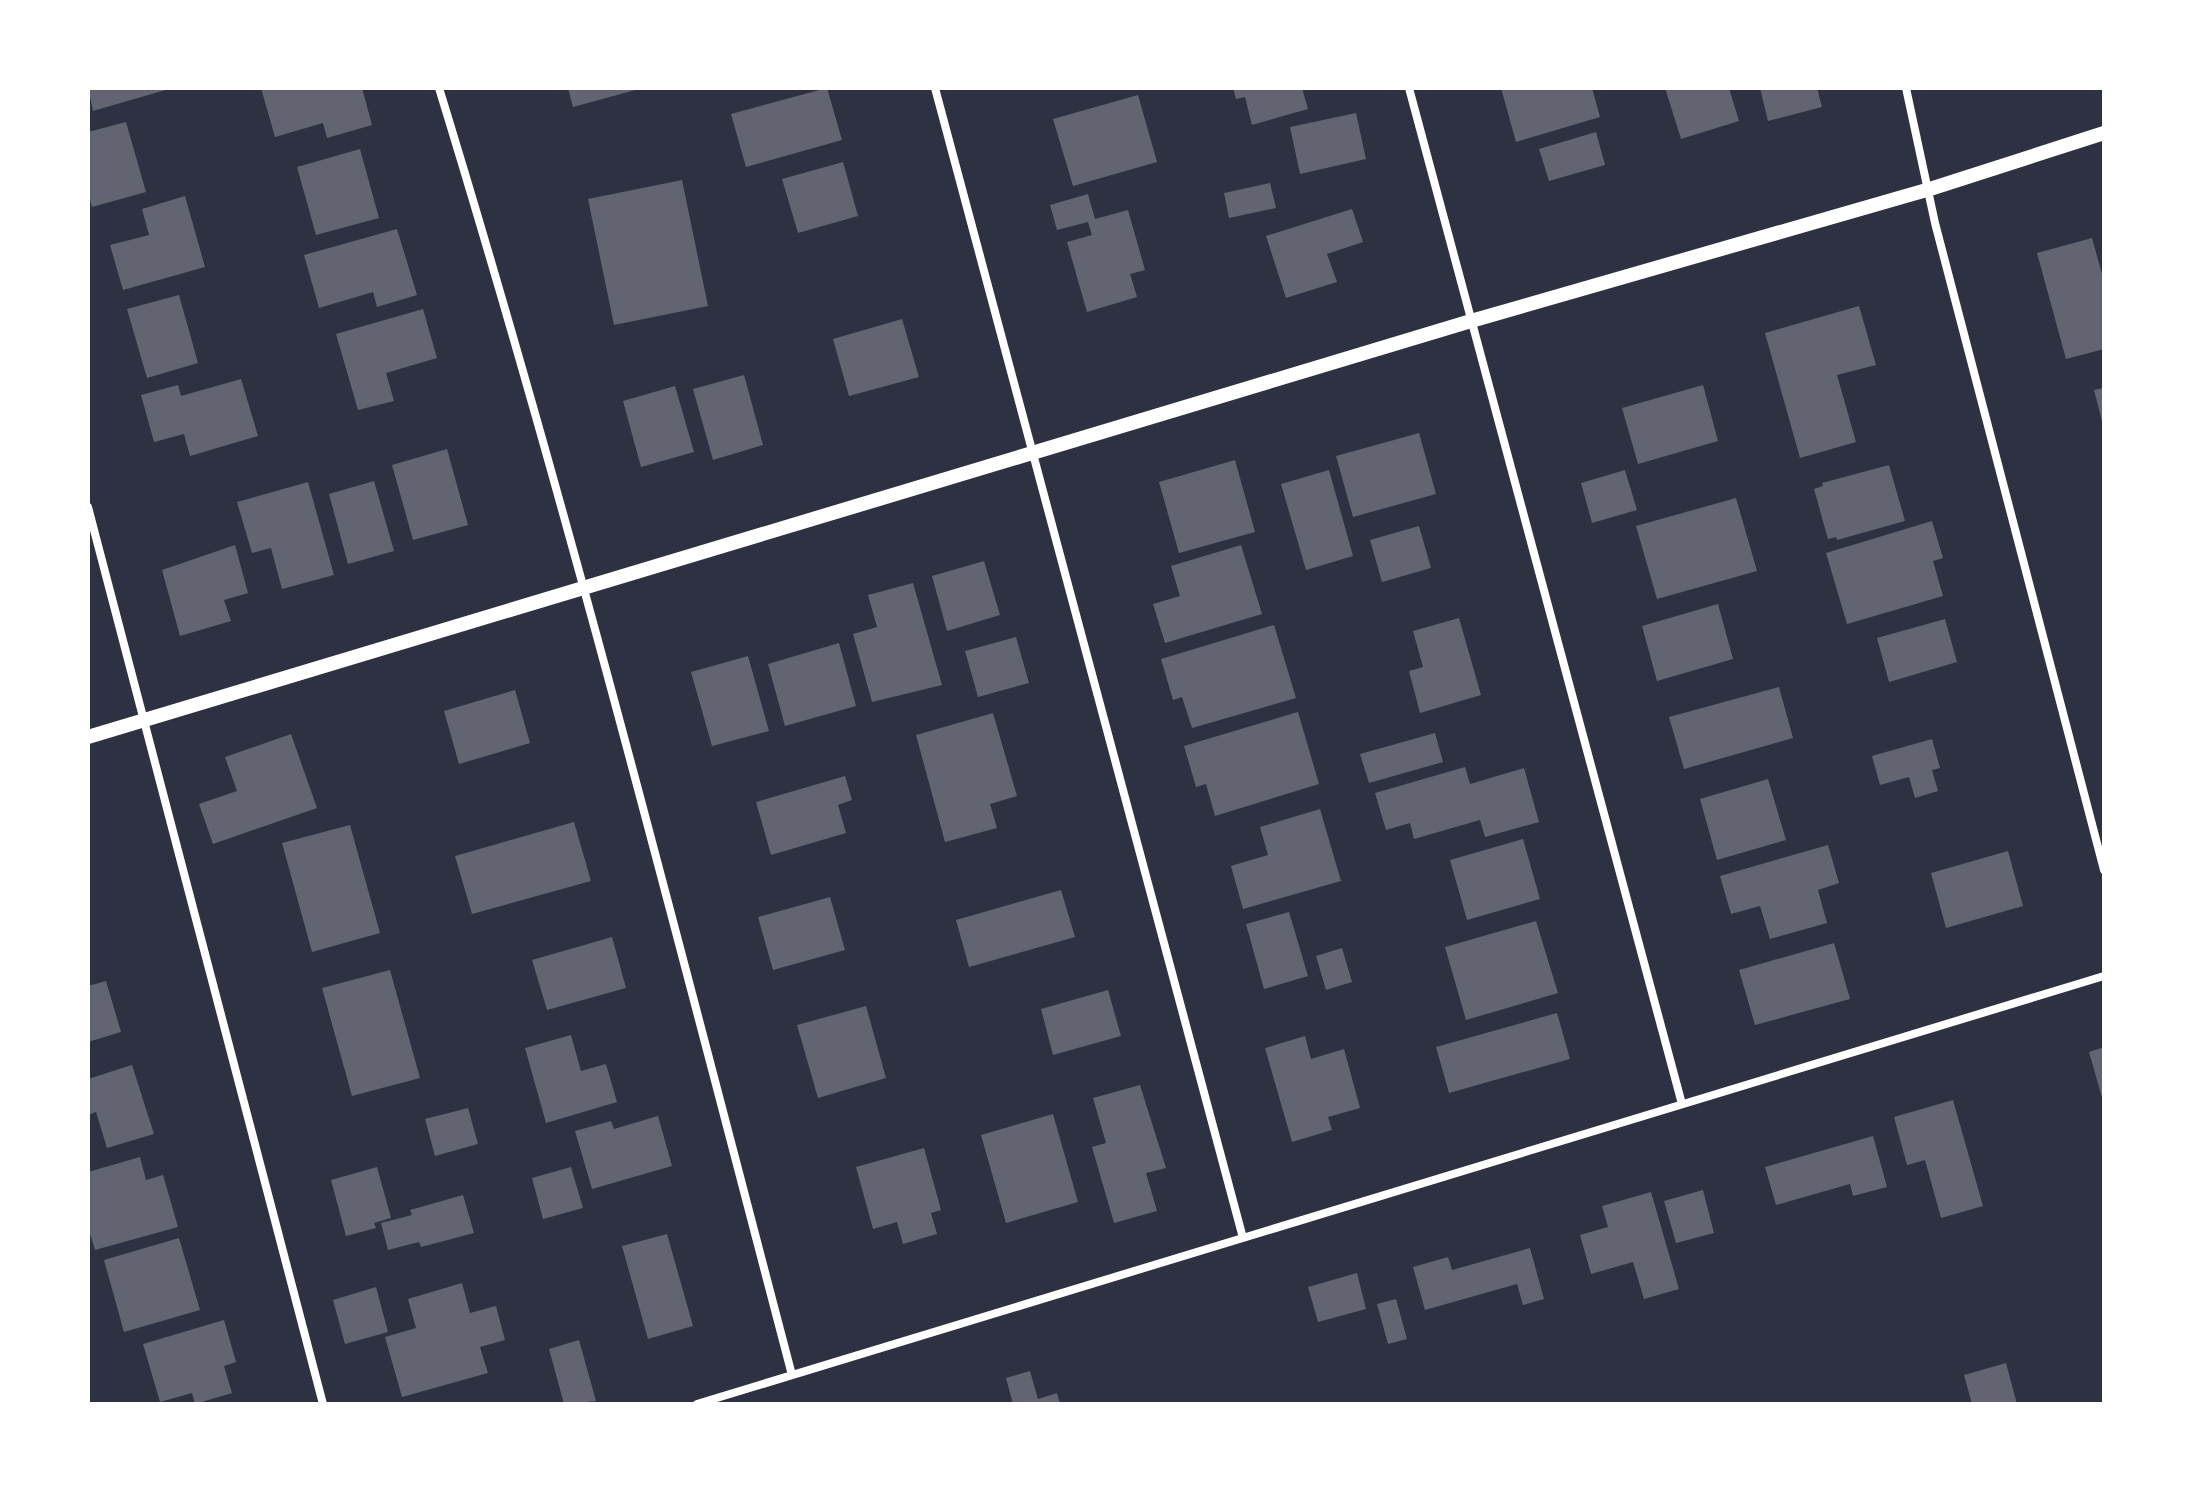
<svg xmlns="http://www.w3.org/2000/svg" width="2192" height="1492" font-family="'Public Sans',sans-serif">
	<rect width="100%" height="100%" fill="#2d3142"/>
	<path fill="#626471" d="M 88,88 L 169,88 L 169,89 L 93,111 Z
		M 261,88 L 362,88 L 372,125 L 327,138 L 323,123 L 275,137 Z
		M 568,88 L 639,88 L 639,89 L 573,107 Z
		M 827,88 L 842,140 L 746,167 L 731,114 Z
		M 1233,88 L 1302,88 L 1308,109 L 1252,125 L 1245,97 L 1236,99 Z
		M 1501,88 L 1592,88 L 1600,117 L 1516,142 Z
		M 1665,88 L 1729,88 L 1739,121 L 1681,139 Z
		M 1760,88 L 1817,88 L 1822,107 L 1768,121 Z
		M 1138,95 L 1157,162 L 1073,186 L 1053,119 Z
		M 1356,113 L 1366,159 L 1300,174 L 1290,127 Z
		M 126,122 L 146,192 L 92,207 L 88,194 L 88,132 Z
		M 1596,132 L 1605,165 L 1549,181 L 1539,149 Z
		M 360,149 L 379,218 L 316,235 L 297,167 Z
		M 843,162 L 858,216 L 798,233 L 782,179 Z
		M 682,180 L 708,306 L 614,325 L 588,199 Z
		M 1270,183 L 1276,208 L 1229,218 L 1224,193 Z
		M 1088,194 L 1095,219 L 1128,210 L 1145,270 L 1130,274 L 1137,297 L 1087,312 L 1067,242 L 1092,235 L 1088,222 L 1057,230 L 1050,205 Z
		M 185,196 L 205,267 L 123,290 L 110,245 L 149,235 L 142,209 Z
		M 1352,209 L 1363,242 L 1327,254 L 1337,282 L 1286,298 L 1266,236 Z
		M 397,229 L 417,295 L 377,307 L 373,292 L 319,308 L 304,255 Z
		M 2092,238 L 2104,281 L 2104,349 L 2066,359 L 2037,253 Z
		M 179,295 L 198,363 L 147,378 L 127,309 Z
		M 1859,306 L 1876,365 L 1837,375 L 1856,442 L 1800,458 L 1765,333 Z
		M 423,309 L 437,358 L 386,373 L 394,401 L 358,410 L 336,334 Z
		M 902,319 L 919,377 L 849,396 L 833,339 Z
		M 744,375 L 763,445 L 713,460 L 693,389 Z
		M 241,379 L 258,436 L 190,456 L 184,434 L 154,442 L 141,395 L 178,385 L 181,396 Z
		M 1703,385 L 1718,441 L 1638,464 L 1622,408 Z
		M 675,386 L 694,452 L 641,467 L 623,401 Z
		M 2104,388 L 2104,425 L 2103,425 L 2094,390 Z
		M 1419,433 L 1436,494 L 1353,517 L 1336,456 Z
		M 447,449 L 468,525 L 413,540 L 392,465 Z
		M 1235,460 L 1255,532 L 1179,553 L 1159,482 Z
		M 1889,465 L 1905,521 L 1837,540 L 1836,537 L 1828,539 L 1814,489 L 1823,486 L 1822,483 Z
		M 1329,470 L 1353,556 L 1306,570 L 1281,484 Z
		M 1625,470 L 1637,510 L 1592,523 L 1581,483 Z
		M 374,481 L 394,551 L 348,564 L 329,494 Z
		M 308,482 L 334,575 L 282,589 L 271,548 L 252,553 L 237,502 Z
		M 1736,498 L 1757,571 L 1657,599 L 1636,526 Z
		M 1932,521 L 1943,558 L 1933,561 L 1943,596 L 1847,624 L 1826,553 Z
		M 1419,526 L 1431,568 L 1382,582 L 1370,540 Z
		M 235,545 L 248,593 L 224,600 L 231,621 L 180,636 L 162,570 Z
		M 1241,545 L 1262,614 L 1165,643 L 1153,604 L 1180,596 L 1171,566 Z
		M 984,561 L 1000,615 L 947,631 L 932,576 Z
		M 913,583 L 942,685 L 872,702 L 853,634 L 877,627 L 868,595 Z
		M 1718,604 L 1733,659 L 1657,681 L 1642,626 Z
		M 1459,618 L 1481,695 L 1420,713 L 1409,671 L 1423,667 L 1413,631 Z
		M 1945,619 L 1957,662 L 1889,682 L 1877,638 Z
		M 1274,625 L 1296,698 L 1192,728 L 1182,697 L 1173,700 L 1161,659 Z
		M 1016,637 L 1029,683 L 978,697 L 965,651 Z
		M 839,643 L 856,706 L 785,726 L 768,664 Z
		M 748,656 L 769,731 L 712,746 L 691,672 Z
		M 1779,687 L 1793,738 L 1684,769 L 1669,717 Z
		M 515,690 L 530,743 L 459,764 L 444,711 Z
		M 1298,712 L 1319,784 L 1215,816 L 1206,784 L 1196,787 L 1184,746 Z
		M 993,713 L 1017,796 L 990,804 L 997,828 L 945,842 L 916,735 Z
		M 1435,733 L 1443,762 L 1369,783 L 1360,754 Z
		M 291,734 L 317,808 L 213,844 L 199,804 L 237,791 L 225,757 Z
		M 1932,739 L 1940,768 L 1932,770 L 1938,791 L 1915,798 L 1909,777 L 1880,785 L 1872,756 Z
		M 1465,767 L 1470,784 L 1524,768 L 1539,822 L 1485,837 L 1480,820 L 1414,839 L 1410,823 L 1386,830 L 1375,793 Z
		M 845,776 L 852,800 L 838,805 L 846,833 L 771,855 L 756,802 Z
		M 1768,779 L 1786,840 L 1717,860 L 1700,799 Z
		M 1320,809 L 1341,881 L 1243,909 L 1231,866 L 1268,855 L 1260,827 Z
		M 574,822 L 591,881 L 472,914 L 455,856 Z
		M 350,825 L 380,933 L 312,952 L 282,843 Z
		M 1523,839 L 1540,899 L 1467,920 L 1450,860 Z
		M 1828,845 L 1839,883 L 1818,890 L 1827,923 L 1770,939 L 1760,906 L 1731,914 L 1720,876 Z
		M 2008,851 L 2023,906 L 1946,928 L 1931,873 Z
		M 1061,890 L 1075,937 L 969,967 L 956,920 Z
		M 830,897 L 845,950 L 773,970 L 758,917 Z
		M 1289,912 L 1308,976 L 1264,989 L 1246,924 Z
		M 1536,921 L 1558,993 L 1466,1020 L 1445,947 Z
		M 612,937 L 626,988 L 547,1010 L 532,960 Z
		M 1834,943 L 1850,999 L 1755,1025 L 1739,970 Z
		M 1342,948 L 1352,982 L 1326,990 L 1316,956 Z
		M 390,970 L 420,1078 L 352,1096 L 322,988 Z
		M 106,981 L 121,1032 L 88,1042 L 88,986 Z
		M 1108,990 L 1121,1036 L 1053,1055 L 1041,1009 Z
		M 866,1006 L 886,1078 L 818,1098 L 797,1025 Z
		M 1557,1013 L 1570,1059 L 1449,1093 L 1436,1047 Z
		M 571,1035 L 581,1071 L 606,1064 L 617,1102 L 546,1123 L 525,1048 Z
		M 1305,1036 L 1311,1059 L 1344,1049 L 1360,1108 L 1328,1117 L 1332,1130 L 1292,1142 L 1265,1048 Z
		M 2104,1047 L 2104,1101 L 2103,1101 L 2089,1052 Z
		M 132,1065 L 154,1134 L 107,1148 L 96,1112 L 88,1115 L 88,1079 Z
		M 1140,1085 L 1166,1168 L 1146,1173 L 1157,1211 L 1114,1223 L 1092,1147 L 1106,1143 L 1093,1098 Z
		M 1953,1100 L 1983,1206 L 1941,1218 L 1925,1160 L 1907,1165 L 1894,1117 Z
		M 468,1108 L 478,1144 L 435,1156 L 425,1119 Z
		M 1053,1114 L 1078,1202 L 1006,1223 L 981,1135 Z
		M 658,1116 L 672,1166 L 592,1189 L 575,1131 L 611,1121 L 614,1129 Z
		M 1873,1136 L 1887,1187 L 1853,1196 L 1850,1184 L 1776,1205 L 1765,1167 Z
		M 924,1148 L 941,1210 L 931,1213 L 937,1234 L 903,1244 L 897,1222 L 873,1229 L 856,1167 Z
		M 140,1157 L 146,1180 L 163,1175 L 178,1227 L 95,1250 L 88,1227 L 88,1172 Z
		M 377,1167 L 391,1218 L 374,1223 L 376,1228 L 346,1236 L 331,1180 Z
		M 571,1167 L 583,1208 L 543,1219 L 532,1178 Z
		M 1703,1190 L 1714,1233 L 1676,1243 L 1664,1201 Z
		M 1651,1192 L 1679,1289 L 1644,1299 L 1633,1262 L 1591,1274 L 1580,1235 L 1608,1227 L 1602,1206 Z
		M 463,1195 L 474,1233 L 421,1247 L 419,1242 L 388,1250 L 381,1223 L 412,1215 L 410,1210 Z
		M 667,1234 L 693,1326 L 648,1339 L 622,1246 Z
		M 179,1238 L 200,1310 L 124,1332 L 104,1260 Z
		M 1530,1248 L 1544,1299 L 1523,1305 L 1517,1284 L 1425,1310 L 1413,1267 L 1448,1257 L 1452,1270 Z
		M 1357,1273 L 1366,1309 L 1318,1322 L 1308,1287 Z
		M 462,1283 L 470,1313 L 496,1306 L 505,1340 L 480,1347 L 488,1373 L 402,1397 L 385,1337 L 416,1328 L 408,1299 Z
		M 376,1287 L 388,1332 L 345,1344 L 333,1300 Z
		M 1396,1299 L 1407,1339 L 1388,1344 L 1377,1304 Z
		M 224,1320 L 236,1362 L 224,1366 L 232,1393 L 195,1404 L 192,1393 L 160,1402 L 143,1344 Z
		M 579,1340 L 596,1401 L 564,1404 L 549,1349 Z
		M 2006,1363 L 2017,1404 L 1972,1404 L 1964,1375 Z
		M 1030,1371 L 1038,1399 L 1057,1393 L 1060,1404 L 1013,1404 L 1006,1378 Z"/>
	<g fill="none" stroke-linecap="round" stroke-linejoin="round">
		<path stroke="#fff" stroke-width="8" d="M 439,88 C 570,514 679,945 792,1375
			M 935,88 L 1243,1238
			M 1409,88 L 1682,1104
			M 1906,88 L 1935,223 L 2104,870
			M 88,507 L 323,1404
			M 697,1404 L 2104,976"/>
		<path stroke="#fff" stroke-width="14" d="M 88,737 L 1471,321 L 1930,189 L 2104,133"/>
	</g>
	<rect width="2192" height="1492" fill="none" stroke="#ffffff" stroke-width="180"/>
</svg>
